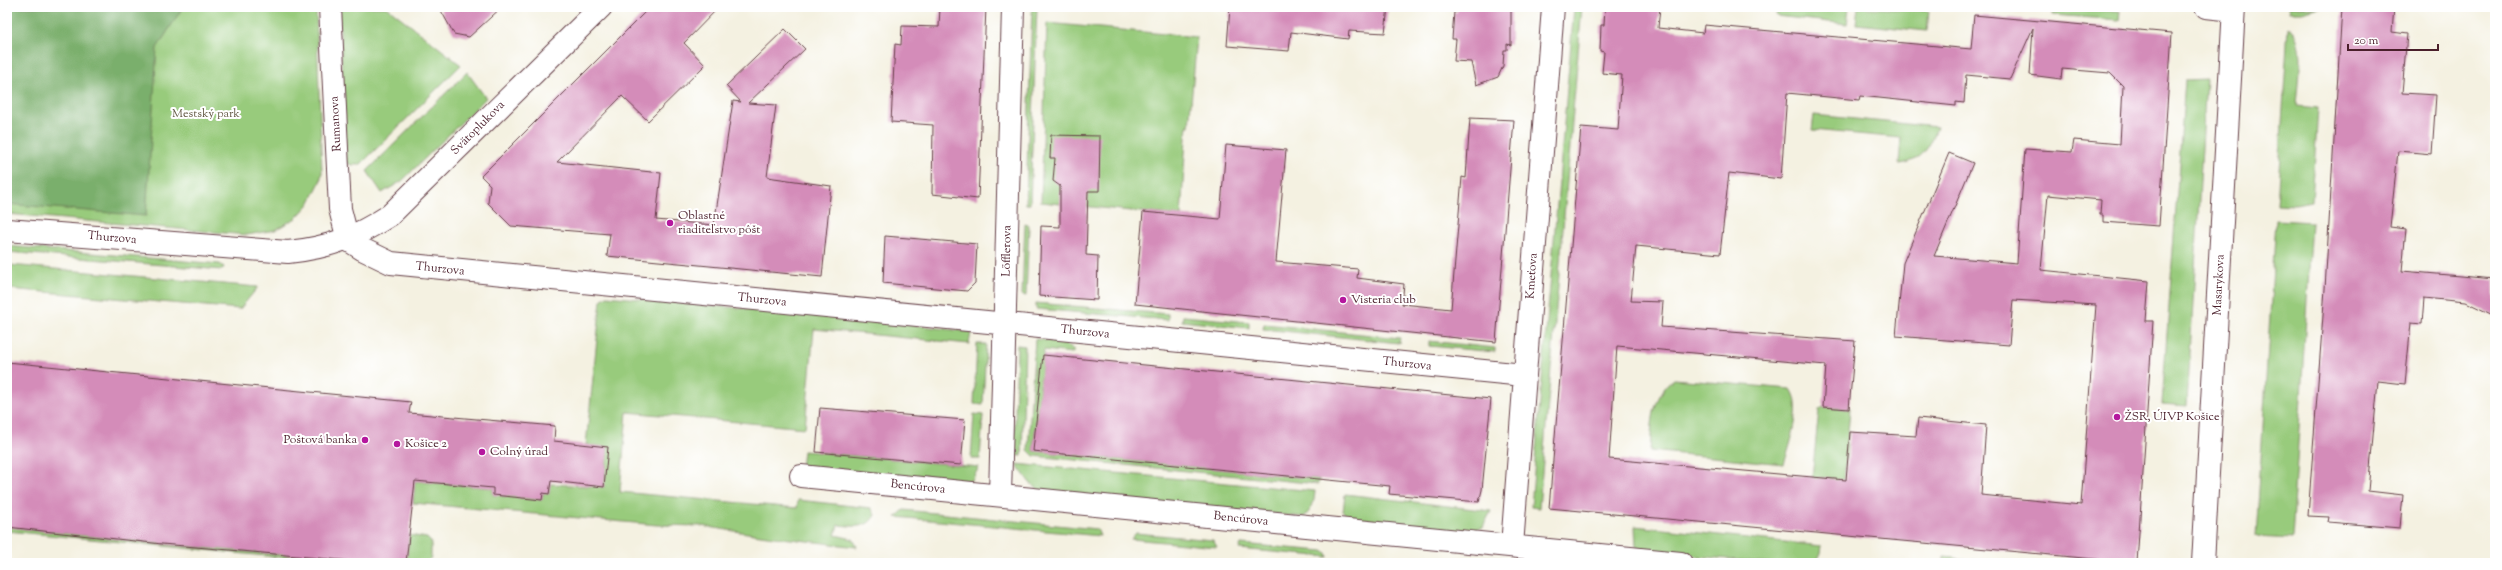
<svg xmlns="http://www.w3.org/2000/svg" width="2502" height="570" font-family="'Sorts Mill Goudy',serif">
	<rect width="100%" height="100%" fill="#fff"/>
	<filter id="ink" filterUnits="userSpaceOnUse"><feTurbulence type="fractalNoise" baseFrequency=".025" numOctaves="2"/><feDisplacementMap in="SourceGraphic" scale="8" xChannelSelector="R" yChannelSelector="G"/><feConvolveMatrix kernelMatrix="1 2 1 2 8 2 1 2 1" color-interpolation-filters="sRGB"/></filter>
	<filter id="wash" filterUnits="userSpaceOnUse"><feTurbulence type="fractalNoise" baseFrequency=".012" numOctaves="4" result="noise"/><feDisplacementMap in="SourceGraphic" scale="16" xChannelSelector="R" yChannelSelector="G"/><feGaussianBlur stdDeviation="0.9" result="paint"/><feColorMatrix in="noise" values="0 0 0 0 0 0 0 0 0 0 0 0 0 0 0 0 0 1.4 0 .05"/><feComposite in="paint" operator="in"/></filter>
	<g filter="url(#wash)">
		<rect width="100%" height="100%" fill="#f4f1e1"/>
		<path fill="#98cb7c" stroke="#717554" d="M 7,7 L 316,7 L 322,172 L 320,182 L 309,204 L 296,218 L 275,230 L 247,235 L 7,214 Z
			M 339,7 L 387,7 L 461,65 L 361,164 L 353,165 L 346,163 Z
			M 1032,7 L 1037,7 L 1030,204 L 1026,204 Z
			M 1574,7 L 1582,7 L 1539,508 L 1531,507 Z
			M 1777,7 L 1849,7 L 1847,24 L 1776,16 Z
			M 1858,7 L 1929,11 L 1927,31 L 1856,24 Z
			M 2053,7 L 2120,11 L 2119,20 L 2053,15 Z
			M 2290,7 L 2321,7 L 2302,12 L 2289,12 Z
			M 1047,23 L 1197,37 L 1189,126 L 1187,126 L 1186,138 L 1181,216 L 1041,202 Z
			M 2288,27 C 2307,38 2298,86 2297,106 L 2318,108 L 2312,202 L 2295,205 L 2277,204 Z
			M 467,72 L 486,98 L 402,181 L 382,193 L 367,171 Z
			M 2206,79 L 2187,406 L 2162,404 L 2185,80 Z
			M 1814,115 L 1937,127 C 1930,147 1922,162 1899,164 L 1901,138 L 1812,130 Z
			M 2276,220 L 2312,222 L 2292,539 L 2256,537 Z
			M 1025,224 L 1029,225 L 1026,296 L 1022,295 Z
			M 7,246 L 220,264 L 224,267 L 222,270 L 7,252 Z
			M 10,265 L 258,287 L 240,309 L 9,289 Z
			M 607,296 L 880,321 L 971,332 L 969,344 L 814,329 L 805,428 L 627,412 L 620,492 L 797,508 L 798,500 L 871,508 L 875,515 C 867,530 852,526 838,525 L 835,535 L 853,539 L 857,547 L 774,537 L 701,526 L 657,525 L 413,503 L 415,481 L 493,488 L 493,495 L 542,500 L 543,493 L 549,494 L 550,484 L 604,487 L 608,447 L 586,445 L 601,300 Z
			M 1036,303 L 1168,314 L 1168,320 L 1036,309 Z
			M 1183,316 L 1249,322 L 1249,328 L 1182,321 Z
			M 1264,324 L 1400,338 L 1399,343 L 1263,329 Z
			M 1035,339 L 1063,342 L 1075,351 L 1072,353 L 1044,350 L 1033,451 L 1319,479 L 1318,484 L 1034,456 L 1028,450 Z
			M 1429,341 L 1495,348 L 1495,352 L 1429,346 Z
			M 977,344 L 986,344 L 983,405 L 974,404 Z
			M 1017,345 L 1025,346 L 1022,456 L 1014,455 Z
			M 1674,379 L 1791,389 C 1804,406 1790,445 1784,464 L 1650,451 C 1652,424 1651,397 1674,379 Z
			M 1823,407 L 1850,409 L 1844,480 L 1812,477 L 1819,410 Z
			M 974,414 L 983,415 L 980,459 L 971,459 Z
			M 803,451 L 816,452 L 979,467 L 972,480 L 959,482 L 801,468 Z
			M 1016,464 L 1315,491 C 1314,503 1313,508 1304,517 L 1042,492 L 1030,483 Z
			M 1345,494 L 1491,511 L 1483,527 L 1469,534 L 1352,521 L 1343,512 Z
			M 904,510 L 1097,529 L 1100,536 L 896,517 Z
			M 1635,526 L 1822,546 L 1821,553 L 1816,563 L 1769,563 L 1645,551 L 1636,547 Z
			M 7,527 L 162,544 L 375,563 L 339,563 L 7,531 Z
			M 1136,533 L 1213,540 L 1217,547 L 1131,539 Z
			M 409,535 L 427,538 L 431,542 L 431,558 L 426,563 L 406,563 Z
			M 1241,544 L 1323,551 L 1327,553 L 1328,557 L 1239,549 Z
			M 1944,557 L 2000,563 L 1944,563 Z
			M 1392,558 L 1397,558 L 1446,563 L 1389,562 Z"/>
		<path fill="#7aaf6c" stroke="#62674c" d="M 7,7 L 183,7 L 157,48 L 146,216 L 7,204 Z"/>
		<g id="blocks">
			<path fill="#d48cb9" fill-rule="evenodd" d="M 439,7 L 502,7 L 469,37 L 454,34 Z
				M 650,7 L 719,7 L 684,43 L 705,65 L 648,121 L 622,96 L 557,162 L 661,173 L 656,220 L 714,225 L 733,101 L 741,102 L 726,86 L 785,29 L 805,49 L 748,103 L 776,105 L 767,177 L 831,186 L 822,277 L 607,256 L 610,234 L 511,226 L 488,203 L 490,185 L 481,176 Z
				M 940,7 L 986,7 L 978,199 L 932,194 L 933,125 L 891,122 L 895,44 L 901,45 L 902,26 L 939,27 Z
				M 1230,7 L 1388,7 L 1385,33 L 1349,31 L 1348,39 L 1291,32 L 1289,51 L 1227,46 Z
				M 1457,7 L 1511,7 L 1511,45 L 1507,44 L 1507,50 L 1504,50 L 1503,66 L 1498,77 L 1476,85 L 1471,62 L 1454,61 L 1456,39 L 1452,39 L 1454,12 L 1457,12 Z
				M 1605,7 L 1660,7 L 1658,28 L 1703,33 L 1704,25 L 1971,49 L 1974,15 L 2172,33 L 2159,226 L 2103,222 L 2103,215 L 2100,215 L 2101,200 L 2048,195 L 2041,270 L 2149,281 L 2146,321 L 2153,321 L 2137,563 L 1549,508 L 1581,127 L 1618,130 L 1622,75 L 1602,73 L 1604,52 L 1600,51 L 1601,25 L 1604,25 ZM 2033,28 L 2030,75 L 2061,79 L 2062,69 L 2110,73 L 2123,86 L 2120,144 L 2074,140 L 2072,152 L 2025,149 L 2017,263 L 1934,256 L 1973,163 L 1949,153 L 1903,263 L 1896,336 L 2009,345 L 2013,300 L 2096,305 L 2081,505 L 1981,495 L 1986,425 L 1918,418 L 1916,436 L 1850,432 L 1846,480 L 1609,459 L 1617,346 L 1826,365 L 1823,407 L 1849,409 L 1855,341 L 1661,327 L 1663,302 L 1631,301 L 1636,246 L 1720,254 L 1729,173 L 1781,179 L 1787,93 L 1859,100 L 1860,96 L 1956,106 L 1956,102 L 1964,103 L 1966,75 L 2010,79 Z
				M 2342,7 L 2394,7 L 2392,32 L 2407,34 L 2402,93 L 2436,95 L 2432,154 L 2398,151 L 2390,227 L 2406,229 L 2402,271 L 2495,279 L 2495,316 L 2466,302 L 2424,298 L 2422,324 L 2411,323 L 2405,384 L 2378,381 L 2368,491 L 2403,495 L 2400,528 L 2328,522 L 2329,517 L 2308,516 L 2325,289 Z
				M 1470,118 L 1514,120 L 1496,342 L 1135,304 L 1143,212 L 1220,219 L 1226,145 L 1286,150 L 1276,262 L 1358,269 L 1357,278 L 1404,284 L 1402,304 L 1451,309 L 1462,177 L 1466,178 Z
				M 1051,135 L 1100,136 L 1099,191 L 1088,191 L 1086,255 L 1098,256 L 1097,300 L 1039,296 L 1041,226 L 1060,227 L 1060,186 L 1053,181 L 1055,158 L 1050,158 Z
				M 885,236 L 977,244 L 975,283 L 967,291 L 883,283 Z
				M 1043,355 L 1491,399 L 1482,490 L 1479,502 L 1389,494 L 1390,486 L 1033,451 Z
				M 7,362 L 411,402 L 409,413 L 555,426 L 554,441 L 608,447 L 604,487 L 551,481 L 549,494 L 543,493 L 542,500 L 493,495 L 493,488 L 415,481 L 406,563 L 375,563 L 162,544 L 7,527 Z
				M 820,408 L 965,420 L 961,465 L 816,452 Z"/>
		</g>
	</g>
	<g filter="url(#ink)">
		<use href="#blocks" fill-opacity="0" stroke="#643e46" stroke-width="1"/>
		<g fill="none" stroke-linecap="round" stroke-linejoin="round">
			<g stroke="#643e46" stroke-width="24">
				<path id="minor" d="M 330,7 L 340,209 L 348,240
					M 2206,7 L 2234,10
					M 7,230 L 288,252 C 329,248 356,237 390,215 L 601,7
					M 348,240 L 362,249 L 391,263 L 1524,375
					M 801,476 L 1681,563
					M 1000,495 L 1013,7
					M 1512,546 L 1553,7
					M 2203,563 L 2234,7"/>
			</g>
			<use href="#minor" stroke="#fff" stroke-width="22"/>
		</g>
	</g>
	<g fill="#b5179e" stroke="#fff" stroke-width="1.5">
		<circle cx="670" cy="223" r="4"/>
		<circle cx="1343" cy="300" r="4"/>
		<circle cx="2117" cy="417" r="4"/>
		<circle cx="365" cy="440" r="4"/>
		<circle cx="397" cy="444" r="4"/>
		<circle cx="482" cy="452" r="4"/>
	</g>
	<g text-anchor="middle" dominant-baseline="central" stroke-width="4" stroke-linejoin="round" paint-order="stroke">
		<g font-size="12" fill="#655b47" stroke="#fff">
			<text x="206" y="114">Mestský park</text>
		</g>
		<g font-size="12" fill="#4a1f2b" stroke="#fff">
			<text transform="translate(336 124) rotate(-93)">Rumanova</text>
			<text transform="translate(478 128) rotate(-45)">Svätoplukova</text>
			<text transform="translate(112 238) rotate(5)">Thurzova</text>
			<text transform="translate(1007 251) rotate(-89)">Löfflerova</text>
			<text transform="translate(440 269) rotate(6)">Thurzova</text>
			<text transform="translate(1532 276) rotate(-86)">Kmeťova</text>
			<text transform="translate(2219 285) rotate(-87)">Masarykova</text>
			<text transform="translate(762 300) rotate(6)">Thurzova</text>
			<text transform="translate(1085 332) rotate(6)">Thurzova</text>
			<text transform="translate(1407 364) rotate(6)">Thurzova</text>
			<text transform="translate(918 487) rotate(6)">Bencúrova</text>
			<text transform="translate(1241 519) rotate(6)">Bencúrova</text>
		</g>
		<g font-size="12" fill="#4a1f2b" stroke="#fff" text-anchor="start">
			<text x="678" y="216">Oblastné<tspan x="678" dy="14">riaditeľstvo pôšt</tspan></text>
			<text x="1351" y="300">Visteria club</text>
			<text x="2125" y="417">ŽSR, ÚIVP Košice</text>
			<text x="357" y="440" text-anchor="end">Poštová banka</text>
			<text x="405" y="444">Košice 2</text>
			<text x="490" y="452">Colný úrad</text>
		</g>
	</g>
	<rect width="2502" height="570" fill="none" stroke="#fff" stroke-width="24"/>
	<path d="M2348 44v6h90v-6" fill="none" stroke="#4a1f2b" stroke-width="2"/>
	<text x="2354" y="44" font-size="12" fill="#4a1f2b" stroke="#ffffff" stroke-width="3" paint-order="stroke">20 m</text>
</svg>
